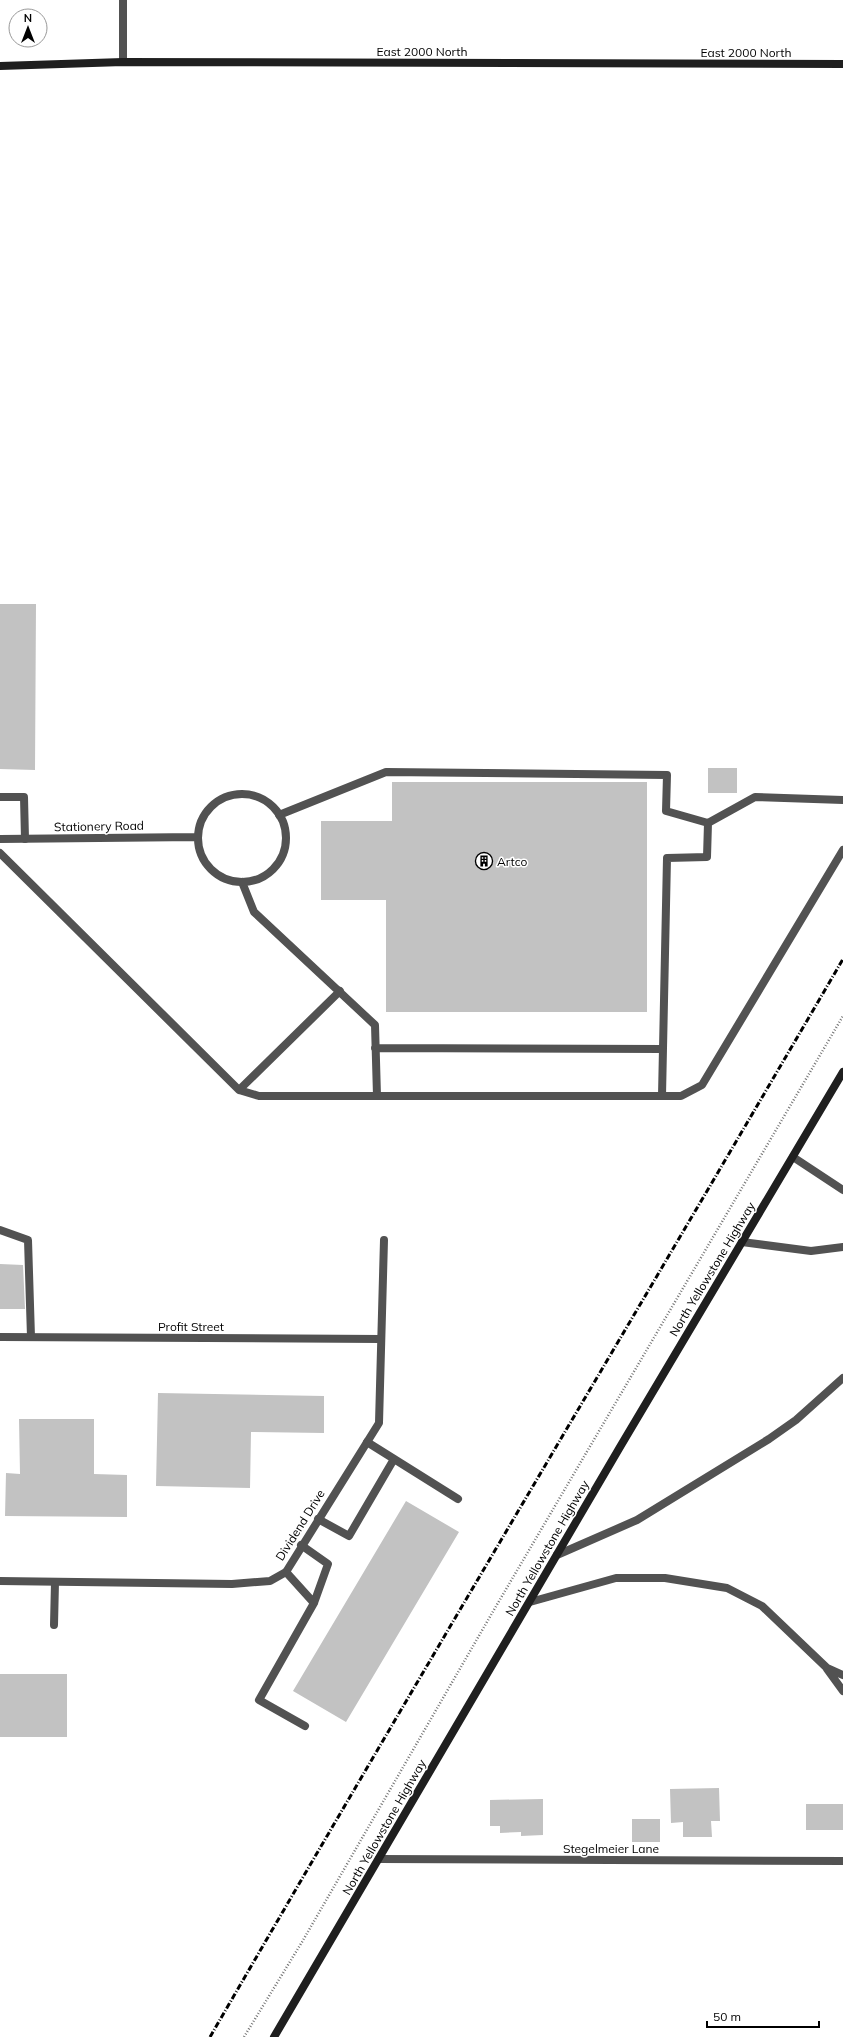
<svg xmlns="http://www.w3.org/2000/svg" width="843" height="2037" font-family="Mulish,sans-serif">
	<rect width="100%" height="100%" fill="#fff"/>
	<path fill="#c2c2c2" d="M 0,604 L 36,604 L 35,770 L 0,769 Z
		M 708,768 L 737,768 L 737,793 L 708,793 Z
		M 392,782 L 647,782 L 647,1012 L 386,1012 L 386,900 L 321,900 L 321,821 L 392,821 Z
		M 0,1264 L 23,1265 L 25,1309 L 0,1309 Z
		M 158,1393 L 324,1396 L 324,1433 L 251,1432 L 250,1488 L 156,1486 Z
		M 19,1419 L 94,1419 L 94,1474 L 127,1475 L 127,1517 L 5,1516 L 6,1473 L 20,1474 Z
		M 406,1501 L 459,1532 L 346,1722 L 293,1691 Z
		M 0,1674 L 67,1674 L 67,1737 L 0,1737 Z
		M 719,1788 L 720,1821 L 711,1821 L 712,1837 L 683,1837 L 683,1822 L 671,1823 L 670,1789 Z
		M 543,1799 L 543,1835 L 521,1836 L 521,1832 L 500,1833 L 500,1826 L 490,1826 L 490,1800 Z
		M 806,1804 L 843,1804 L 843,1830 L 806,1830 Z
		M 632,1819 L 660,1819 L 660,1842 L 632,1842 Z"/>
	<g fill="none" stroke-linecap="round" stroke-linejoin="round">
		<path stroke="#747474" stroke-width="2.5" stroke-dasharray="1 2" stroke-linecap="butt" d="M 244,2037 L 302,1942 L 495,1608 L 843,1016"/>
		<path stroke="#525252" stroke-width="8" d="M 123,62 L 123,0
			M 0,797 L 24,797 L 25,839
			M 279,815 L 386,772 L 667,775 L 666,811 L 708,823 L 755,797 L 843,800
			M 0,853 L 239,1090 L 259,1096 L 681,1096 L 702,1085 L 843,850
			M 242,882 L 254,912 L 375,1025 L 377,1096
			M 375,1048 L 663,1049
			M 239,1090 L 340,991
			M 662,1096 L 667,858 L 707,857 L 708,823
			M 793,1157 L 843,1190
			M 0,1230 L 28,1240 L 31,1337
			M 742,1242 L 811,1251 L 843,1247
			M 367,1442 L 458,1499
			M 318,1519 L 349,1536 L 394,1459
			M 301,1545 L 328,1564 L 314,1603 L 259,1700 L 305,1726
			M 557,1555 L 637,1520 L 769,1439 L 796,1420 L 843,1378
			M 286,1572 L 314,1603
			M 530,1602 L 616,1578 L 665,1578 L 727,1588 L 762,1606 L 827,1668 L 843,1675
			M 54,1625 L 55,1582
			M 827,1669 L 843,1691"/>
		<path stroke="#525252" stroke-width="8" d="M198 838a44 44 0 1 1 88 0a44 44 0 1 1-88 0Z
			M 0,839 L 197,837
			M 0,1337 L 381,1339
			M 0,1581 L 232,1584 L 270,1581 L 286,1572 L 379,1423 L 384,1240
			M 379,1859 L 843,1861"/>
		<path stroke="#1f1f1f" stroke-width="8" d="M 0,66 L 123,62 L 843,64
			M 274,2037 L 620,1447 L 843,1072"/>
		<path stroke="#000" stroke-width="3" stroke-dasharray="6 2 1 2" stroke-linecap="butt" d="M 210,2037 C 419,1676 633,1319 843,959"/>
	</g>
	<defs>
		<g id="building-ring" transform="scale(0.9)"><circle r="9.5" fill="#fff" stroke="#000" stroke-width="1.5"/><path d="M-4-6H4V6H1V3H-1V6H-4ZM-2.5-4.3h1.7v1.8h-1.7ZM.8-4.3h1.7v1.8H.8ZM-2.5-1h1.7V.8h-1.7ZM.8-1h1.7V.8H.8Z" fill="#000"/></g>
	</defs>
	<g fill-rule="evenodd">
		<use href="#building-ring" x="484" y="861"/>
	</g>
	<g text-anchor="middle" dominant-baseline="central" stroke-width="3" stroke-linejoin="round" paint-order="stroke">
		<g font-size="12" fill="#000" stroke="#fff">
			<text x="422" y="51">East 2000 North</text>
			<text x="746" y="52">East 2000 North</text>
			<text transform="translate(99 826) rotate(-1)">Stationery Road</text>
			<text transform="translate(712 1269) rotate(-59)">North Yellowstone Highway</text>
			<text x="191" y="1326">Profit Street</text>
			<text transform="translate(300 1525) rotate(-58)">Dividend Drive</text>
			<text transform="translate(547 1548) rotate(-60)">North Yellowstone Highway</text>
			<text transform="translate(384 1827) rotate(-60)">North Yellowstone Highway</text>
			<text x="611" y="1848">Stegelmeier Lane</text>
		</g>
		<g font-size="12" fill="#000" stroke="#fff" text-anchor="start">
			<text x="497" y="861">Artco</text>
		</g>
	</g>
	<g transform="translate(28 28)"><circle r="19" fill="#ffffff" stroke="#999999"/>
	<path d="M0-3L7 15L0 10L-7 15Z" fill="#000000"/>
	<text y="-6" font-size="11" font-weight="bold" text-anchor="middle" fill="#000000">N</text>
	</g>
	<path d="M707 2021v6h112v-6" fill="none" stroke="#000000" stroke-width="2"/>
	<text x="713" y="2021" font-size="12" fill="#000000" stroke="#ffffff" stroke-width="3" paint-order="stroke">50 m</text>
</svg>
